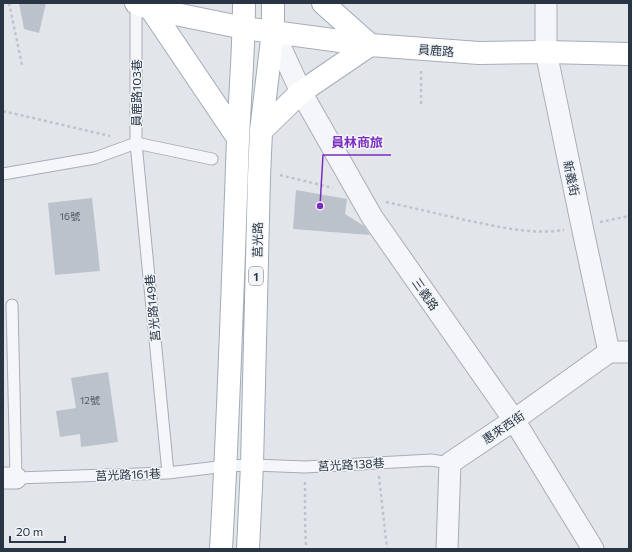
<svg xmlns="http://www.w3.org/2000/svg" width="632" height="552" font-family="Commissioner,'Noto Sans TC',sans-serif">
	<rect width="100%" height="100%" fill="#e2e6eb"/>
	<path fill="#bbc2cb" d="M 19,3 L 46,3 L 39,33 L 24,29 Z
		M 296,190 L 347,199 L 345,214 L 364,226 L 370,235 L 293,229 Z
		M 92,198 L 100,271 L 55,275 L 48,203 Z
		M 108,372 L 118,442 L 81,447 L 80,434 L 60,437 L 56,411 L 76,408 L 71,378 Z"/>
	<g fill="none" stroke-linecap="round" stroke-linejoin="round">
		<g stroke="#a7adb6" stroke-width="13">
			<path id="lane" d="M 136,3 L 136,143 L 168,473
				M 136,143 L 212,159
				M 3,174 L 95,158 L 136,143
				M 12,305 L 16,478 L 168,473 L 226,466 L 252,465 L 305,467 L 431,460 L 450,463"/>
		</g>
		<g stroke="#a7adb6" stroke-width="23">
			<path id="street" d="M 546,3 L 546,52 L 582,226 L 609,352
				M 273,31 L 301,92 L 372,217 L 514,420 L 593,549
				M 3,478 L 16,478
				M 447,549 L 450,463 L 514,420 L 609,352 L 629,352"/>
		</g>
		<g stroke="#a7adb6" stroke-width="24">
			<path id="secondary" d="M 136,3 L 151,9 L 244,28 L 370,45 L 479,53 L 546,52 L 629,54
				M 261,131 L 301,92 L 370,45"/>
		</g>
		<g stroke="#a0abb7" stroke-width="24">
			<path id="primary" d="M 323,3 L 370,45
				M 151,9 L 238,138
				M 221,549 C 229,412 233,276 238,139 C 240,93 244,48 244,3
				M 248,549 L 252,465 L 259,177 L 261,131 L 273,31 L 273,3"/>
		</g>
		<path stroke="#c0c4ca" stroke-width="2.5" stroke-dasharray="3 3" stroke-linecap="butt" d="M 9,3 L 22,65
			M 421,104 L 421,68
			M 3,111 L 110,136
			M 280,175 L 333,188
			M 386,202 C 414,208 442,215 470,221 C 500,227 533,235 564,230
			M 600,222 L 629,216
			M 379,476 L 387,549
			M 305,482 L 305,518 L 306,549"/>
		<use href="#lane" stroke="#f5f6f9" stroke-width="11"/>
		<use href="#street" stroke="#f5f6f9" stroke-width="21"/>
		<use href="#secondary" stroke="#fff" stroke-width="22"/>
		<use href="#primary" stroke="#fff" stroke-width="22"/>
	</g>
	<g text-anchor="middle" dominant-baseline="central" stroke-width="3" stroke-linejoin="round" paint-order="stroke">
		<g font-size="10" fill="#4e5866">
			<text x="70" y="216">16號</text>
			<text x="90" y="400">12號</text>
		</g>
		<rect fill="#f1f5f8" stroke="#656e7a" stroke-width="1" x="249" y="267" width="14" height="18" rx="3"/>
		<g font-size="11" font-weight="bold" fill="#293444">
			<text x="256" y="276">1</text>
		</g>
		<g font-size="12" fill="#293444" stroke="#f1f5f8">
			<text transform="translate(436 50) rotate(4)">員鹿路</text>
			<text transform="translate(136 93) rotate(-90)">員鹿路103巷</text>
			<text transform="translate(572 178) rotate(78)">新義街</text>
			<text transform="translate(257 240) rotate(-89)">莒光路</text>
			<text transform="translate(426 294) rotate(55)">三義路</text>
			<text transform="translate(152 308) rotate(-95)">莒光路149巷</text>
			<text transform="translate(503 427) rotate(-34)">惠來西街</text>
			<text transform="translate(351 464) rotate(-3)">莒光路138巷</text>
			<text transform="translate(128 474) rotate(-2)">莒光路161巷</text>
		</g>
	</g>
	<path fill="none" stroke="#7b2cbf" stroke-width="1.5" d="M320 206L323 155H391"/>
	<circle fill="#7b2cbf" stroke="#f1f5f8" stroke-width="1.5" cx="320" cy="206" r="4"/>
	<g font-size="13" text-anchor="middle" font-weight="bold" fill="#7b2cbf" stroke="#f1f5f8" stroke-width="3" stroke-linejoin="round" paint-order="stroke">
		<text x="357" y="147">員林商旅</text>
	</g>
	<rect width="632" height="552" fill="none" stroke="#293444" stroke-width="8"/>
	<path d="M10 536v6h55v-6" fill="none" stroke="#293444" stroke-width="2"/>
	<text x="16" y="536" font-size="12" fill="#293444" stroke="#f1f5f8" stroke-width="3" paint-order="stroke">20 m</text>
</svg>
